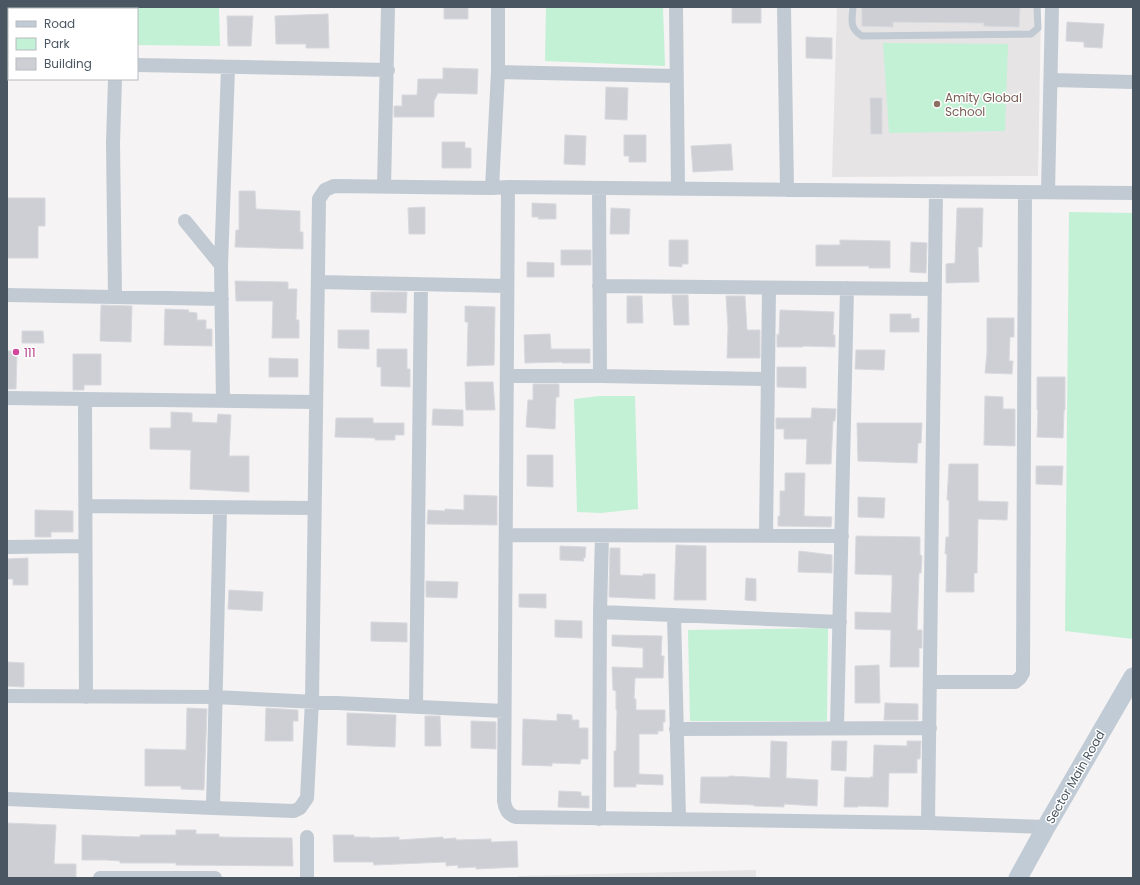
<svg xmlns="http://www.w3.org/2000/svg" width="1140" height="885" font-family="Poppins,sans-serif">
	<rect width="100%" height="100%" fill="#f5f3f3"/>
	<path fill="#e6e4e5" d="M 837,7 L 1041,7 L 1038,176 L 832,177 Z
		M 756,870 L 756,878 L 518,878 L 518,876 Z"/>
	<path fill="#c3f1d5" d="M 132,7 L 219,7 L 220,46 L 137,45 L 137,9 L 132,9 Z
		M 546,7 L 663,7 L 665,66 L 545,61 Z
		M 883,43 L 1008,44 L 1005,131 L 889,133 Z
		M 1069,212 L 1133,213 L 1133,639 L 1065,631 Z
		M 600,396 L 635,396 L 638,509 L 601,513 L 577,512 L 574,399 Z
		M 828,628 L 827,721 L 690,721 L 688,630 Z"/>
	<path fill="#cdcfd5" stroke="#d7d9de" d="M 444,7 L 468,7 L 468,19 L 444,19 Z
		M 732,7 L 761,7 L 761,23 L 732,23 Z
		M 862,7 L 1020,7 L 1019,27 L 984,26 L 984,23 L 893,22 L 893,27 L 862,26 Z
		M 328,14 L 329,48 L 306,48 L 306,44 L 276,44 L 275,16 Z
		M 227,16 L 253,16 L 251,46 L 228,46 Z
		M 1067,22 L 1104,24 L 1102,48 L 1084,47 L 1084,42 L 1066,41 Z
		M 806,37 L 832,38 L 832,59 L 806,58 Z
		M 443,68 L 478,69 L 477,94 L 438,93 L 434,101 L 434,117 L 394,117 L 394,106 L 402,106 L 402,95 L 417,95 L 418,79 L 443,79 Z
		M 606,87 L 628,88 L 627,120 L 605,119 Z
		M 870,98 L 882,98 L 882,134 L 871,134 Z
		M 565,135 L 586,136 L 585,165 L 564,164 Z
		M 624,135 L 646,135 L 646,162 L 629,162 L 629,156 L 624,156 Z
		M 442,142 L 465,142 L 465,148 L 471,148 L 471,168 L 442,168 Z
		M 731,144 L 733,170 L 693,172 L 691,146 Z
		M 239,191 L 255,191 L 256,209 L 300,211 L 300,232 L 303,232 L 303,249 L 235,247 L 236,230 L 239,230 Z
		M 7,198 L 45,198 L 45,226 L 38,226 L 38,258 L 7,258 Z
		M 532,203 L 556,204 L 556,219 L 538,219 L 539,217 L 532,217 Z
		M 425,207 L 425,234 L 409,234 L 408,208 Z
		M 611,208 L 630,209 L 629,234 L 610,234 Z
		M 957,208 L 983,208 L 982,247 L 978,247 L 979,282 L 946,283 L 946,264 L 955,263 Z
		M 669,240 L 688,240 L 688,264 L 682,264 L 682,267 L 669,266 Z
		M 840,240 L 890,241 L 890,268 L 869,268 L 869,266 L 816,266 L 816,245 L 840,245 Z
		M 911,242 L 927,243 L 926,273 L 910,272 Z
		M 561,250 L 591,250 L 591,265 L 561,265 Z
		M 527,262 L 554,263 L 554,277 L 527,277 Z
		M 235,281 L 288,282 L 288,289 L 297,289 L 296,320 L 299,320 L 299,338 L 272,338 L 273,301 L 236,301 Z
		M 371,292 L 407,292 L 406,313 L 371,312 Z
		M 672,295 L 688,295 L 689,325 L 674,325 Z
		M 627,296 L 642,296 L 643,323 L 627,323 Z
		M 726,296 L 745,296 L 747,330 L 760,330 L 760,358 L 727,358 L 728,328 Z
		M 101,305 L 132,306 L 131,342 L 100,341 Z
		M 465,306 L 495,307 L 494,365 L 467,366 L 468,322 L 465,322 Z
		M 165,309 L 189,310 L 188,312 L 197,313 L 197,320 L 206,320 L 206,329 L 212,329 L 212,346 L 164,345 Z
		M 780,310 L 834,312 L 833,335 L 835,335 L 835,347 L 803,346 L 803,347 L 777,347 L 777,334 L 779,335 Z
		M 890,314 L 911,314 L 911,319 L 919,318 L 919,332 L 890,332 Z
		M 987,318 L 1014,318 L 1014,337 L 1010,337 L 1009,361 L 1013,361 L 1012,374 L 985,373 L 987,353 Z
		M 338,330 L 369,330 L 369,349 L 338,348 Z
		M 22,331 L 43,331 L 44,343 L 22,343 Z
		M 550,334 L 551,349 L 590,349 L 590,363 L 562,363 L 562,362 L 525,363 L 524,335 Z
		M 377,349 L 407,349 L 407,369 L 410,369 L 410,387 L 381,386 L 381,367 L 377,367 Z
		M 856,350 L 885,350 L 884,370 L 855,369 Z
		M 7,351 L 17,351 L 16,389 L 7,389 Z
		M 73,354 L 101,354 L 101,385 L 84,385 L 84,390 L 73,390 Z
		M 269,358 L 298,359 L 298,377 L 269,377 Z
		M 777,367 L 806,367 L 806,388 L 777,387 Z
		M 1037,377 L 1065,377 L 1065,410 L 1064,410 L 1063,438 L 1037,437 L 1038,410 L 1037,410 Z
		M 465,382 L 493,382 L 495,410 L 466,410 Z
		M 533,384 L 559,384 L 559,397 L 556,397 L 555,429 L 526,427 L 528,400 L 533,400 Z
		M 985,396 L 1003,397 L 1003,409 L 1015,409 L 1015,446 L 984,445 Z
		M 812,408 L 836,409 L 835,421 L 833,421 L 831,464 L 806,464 L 807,439 L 784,439 L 784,429 L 776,429 L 776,418 L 811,418 Z
		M 433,409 L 463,410 L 463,426 L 432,425 Z
		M 171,412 L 192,413 L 192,422 L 217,423 L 218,414 L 231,415 L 229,456 L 249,456 L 249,492 L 190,489 L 191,450 L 150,449 L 150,428 L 171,428 Z
		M 336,418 L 373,418 L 373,423 L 404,423 L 404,435 L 395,435 L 395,440 L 375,440 L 375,438 L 335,437 Z
		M 857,423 L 922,423 L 921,443 L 918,443 L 917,463 L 858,461 Z
		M 527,455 L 553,455 L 553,487 L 527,486 Z
		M 949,464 L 978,464 L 978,501 L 1008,502 L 1007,520 L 978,519 L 977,573 L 974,573 L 974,592 L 946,592 L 947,554 L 945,554 L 946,537 L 949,537 L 949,500 L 947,500 Z
		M 1036,466 L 1063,466 L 1062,485 L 1036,484 Z
		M 785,473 L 805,473 L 804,516 L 832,517 L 831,527 L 778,526 L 778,516 L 780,516 L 780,491 L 785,491 Z
		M 464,495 L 497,496 L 497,525 L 427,524 L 428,510 L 445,511 L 445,509 L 464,510 Z
		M 858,497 L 885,498 L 884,518 L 858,517 Z
		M 35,510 L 73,511 L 73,532 L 51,532 L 51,537 L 35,537 Z
		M 856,536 L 920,537 L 920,555 L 922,556 L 921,573 L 919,573 L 917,630 L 922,630 L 922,648 L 919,648 L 919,667 L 890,667 L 891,630 L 855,629 L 855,612 L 891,613 L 892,588 L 892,575 L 855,574 Z
		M 676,545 L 706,546 L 706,600 L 674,600 Z
		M 560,546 L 586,547 L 585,558 L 583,558 L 584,561 L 560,560 Z
		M 610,548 L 620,548 L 620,575 L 643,576 L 643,574 L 655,574 L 655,599 L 609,597 Z
		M 799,551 L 832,555 L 832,573 L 798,572 Z
		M 28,558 L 28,585 L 13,585 L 13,579 L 7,579 L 7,559 Z
		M 746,578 L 756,579 L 756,601 L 745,600 Z
		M 426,581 L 458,582 L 457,598 L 426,597 Z
		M 229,590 L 263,592 L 262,611 L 228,609 Z
		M 519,594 L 546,594 L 546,608 L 519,607 Z
		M 555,620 L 582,621 L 582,638 L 555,637 Z
		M 371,622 L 407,623 L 407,642 L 371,641 Z
		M 612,635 L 662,636 L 661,656 L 664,656 L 663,678 L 635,678 L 634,699 L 636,699 L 636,710 L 665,710 L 665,722 L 663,722 L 663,731 L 658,731 L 658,734 L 639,734 L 639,774 L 663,775 L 663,785 L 636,784 L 636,787 L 614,787 L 614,751 L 616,751 L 617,710 L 616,710 L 616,691 L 613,690 L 612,667 L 643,668 L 643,648 L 612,646 Z
		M 7,662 L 24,663 L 24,687 L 7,686 Z
		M 879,665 L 880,703 L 855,703 L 855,666 Z
		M 885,703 L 918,704 L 918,720 L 884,720 Z
		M 187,708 L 207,709 L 204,790 L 181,789 L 181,786 L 145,786 L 145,749 L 186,750 Z
		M 266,708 L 298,710 L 298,721 L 293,721 L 293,741 L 265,741 Z
		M 347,713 L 396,715 L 395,747 L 347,745 Z
		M 557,714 L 572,715 L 572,720 L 579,720 L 579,728 L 588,728 L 588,759 L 581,759 L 580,764 L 552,763 L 552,766 L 522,765 L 523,719 L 557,721 Z
		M 425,716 L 440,716 L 441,746 L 425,746 Z
		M 471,721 L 496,722 L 496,749 L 471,748 Z
		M 771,741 L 787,742 L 786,778 L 818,780 L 817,806 L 784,804 L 784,807 L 754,806 L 754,805 L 700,803 L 701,777 L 729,777 L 729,776 L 770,778 Z
		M 832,741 L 847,741 L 846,771 L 831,770 Z
		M 907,741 L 921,741 L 920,759 L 917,759 L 917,773 L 889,773 L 888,807 L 858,806 L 858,807 L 844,807 L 845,777 L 870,778 L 870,777 L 873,777 L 874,745 L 907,746 Z
		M 559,791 L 581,792 L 581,796 L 589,796 L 589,808 L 558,807 Z
		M 7,823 L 56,825 L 54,864 L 76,864 L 76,878 L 7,878 Z
		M 176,830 L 196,830 L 196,834 L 219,834 L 219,837 L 292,838 L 293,866 L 176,865 L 176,863 L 120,863 L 120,861 L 106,860 L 82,860 L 82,835 L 140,837 L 140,835 L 176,835 Z
		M 333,835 L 354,835 L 354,837 L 370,837 L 370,838 L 399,837 L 399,840 L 443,837 L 443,839 L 456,838 L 456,840 L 491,839 L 491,842 L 517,841 L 518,867 L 476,869 L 476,867 L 458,868 L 458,865 L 446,866 L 446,862 L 374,865 L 373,862 L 334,862 Z"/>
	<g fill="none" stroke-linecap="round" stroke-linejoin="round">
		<path stroke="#c1cad2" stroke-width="7" d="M 853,7 C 852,20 849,28 862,36 L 1031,34 L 1038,28 L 1037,7"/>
		<path stroke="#c1cad2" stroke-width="14" d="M 676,7 L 678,188
			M 784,7 L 787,190
			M 115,9 L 115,7
			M 137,65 L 388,70
			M 498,72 L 676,76
			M 115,79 L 113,143 L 115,297
			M 1051,80 L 1133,82
			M 384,187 L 388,7
			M 508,187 L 504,801 C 505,809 508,815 516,817 L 928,823 L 1046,827
			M 492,188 L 498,72 L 498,7
			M 599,188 L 600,376
			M 1048,192 L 1052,7
			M 185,221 L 221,265
			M 318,282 L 507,286
			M 599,286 L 935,289
			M 7,295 L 222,299
			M 507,376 L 600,376 L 768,379
			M 7,398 L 316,402
			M 85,399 L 86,697
			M 223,401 L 221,265 L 228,68
			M 86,506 L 314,508
			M 506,535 L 842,536
			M 766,536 L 769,288
			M 7,547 L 85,546
			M 600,612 L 840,622
			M 674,615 L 679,819
			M 930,682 L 1015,682 L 1020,678 L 1023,673 L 1025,192
			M 7,696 L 215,697 L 504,711
			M 416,706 L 421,285
			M 837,728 L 847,288
			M 676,729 L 930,728
			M 7,799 L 213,808 L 294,811 L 300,808 L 307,798 L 312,701 L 319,199 L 325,190 L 334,186 L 492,188 L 508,187 L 1133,193
			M 213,808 L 220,508
			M 599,819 L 600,612 L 602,536
			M 928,823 L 936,191
			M 100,878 L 215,878
			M 307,878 L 307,837"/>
		<path stroke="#c1cbd6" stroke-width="19" d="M 1018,878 L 1046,827 L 1133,677"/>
	</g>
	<circle fill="#8d6e63" stroke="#fff" stroke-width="1.5" cx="937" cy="104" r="4"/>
	<circle fill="#d1479c" stroke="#fff" stroke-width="1.5" cx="16" cy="352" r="4"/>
	<g text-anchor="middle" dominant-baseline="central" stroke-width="3" stroke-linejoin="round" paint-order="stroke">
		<g font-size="12" fill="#785e54" stroke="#fff" text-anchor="start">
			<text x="945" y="97">Amity Global<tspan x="945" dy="14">School</tspan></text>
		</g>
		<g font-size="12" fill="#b23c85" stroke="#fff" text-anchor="start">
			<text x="24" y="352">111</text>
		</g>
		<g font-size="12" fill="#4a5661" stroke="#fff">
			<text transform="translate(1075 777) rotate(-60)">Sector Main Road</text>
		</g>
	</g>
	<rect width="1140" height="885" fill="none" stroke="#4a5661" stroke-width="16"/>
	<rect x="8" y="8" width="130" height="72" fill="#ffffff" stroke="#b7bbc0"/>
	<rect x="16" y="21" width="20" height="6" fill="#c1cbd6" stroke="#b7bbc0"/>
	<text x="44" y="28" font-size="12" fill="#4a5661">Road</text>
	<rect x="16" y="38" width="20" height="12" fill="#c3f1d5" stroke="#b7bbc0"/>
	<text x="44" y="48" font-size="12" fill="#4a5661">Park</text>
	<rect x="16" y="58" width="20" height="12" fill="#cdcfd5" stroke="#b7bbc0"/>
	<text x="44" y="68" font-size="12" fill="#4a5661">Building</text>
</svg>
